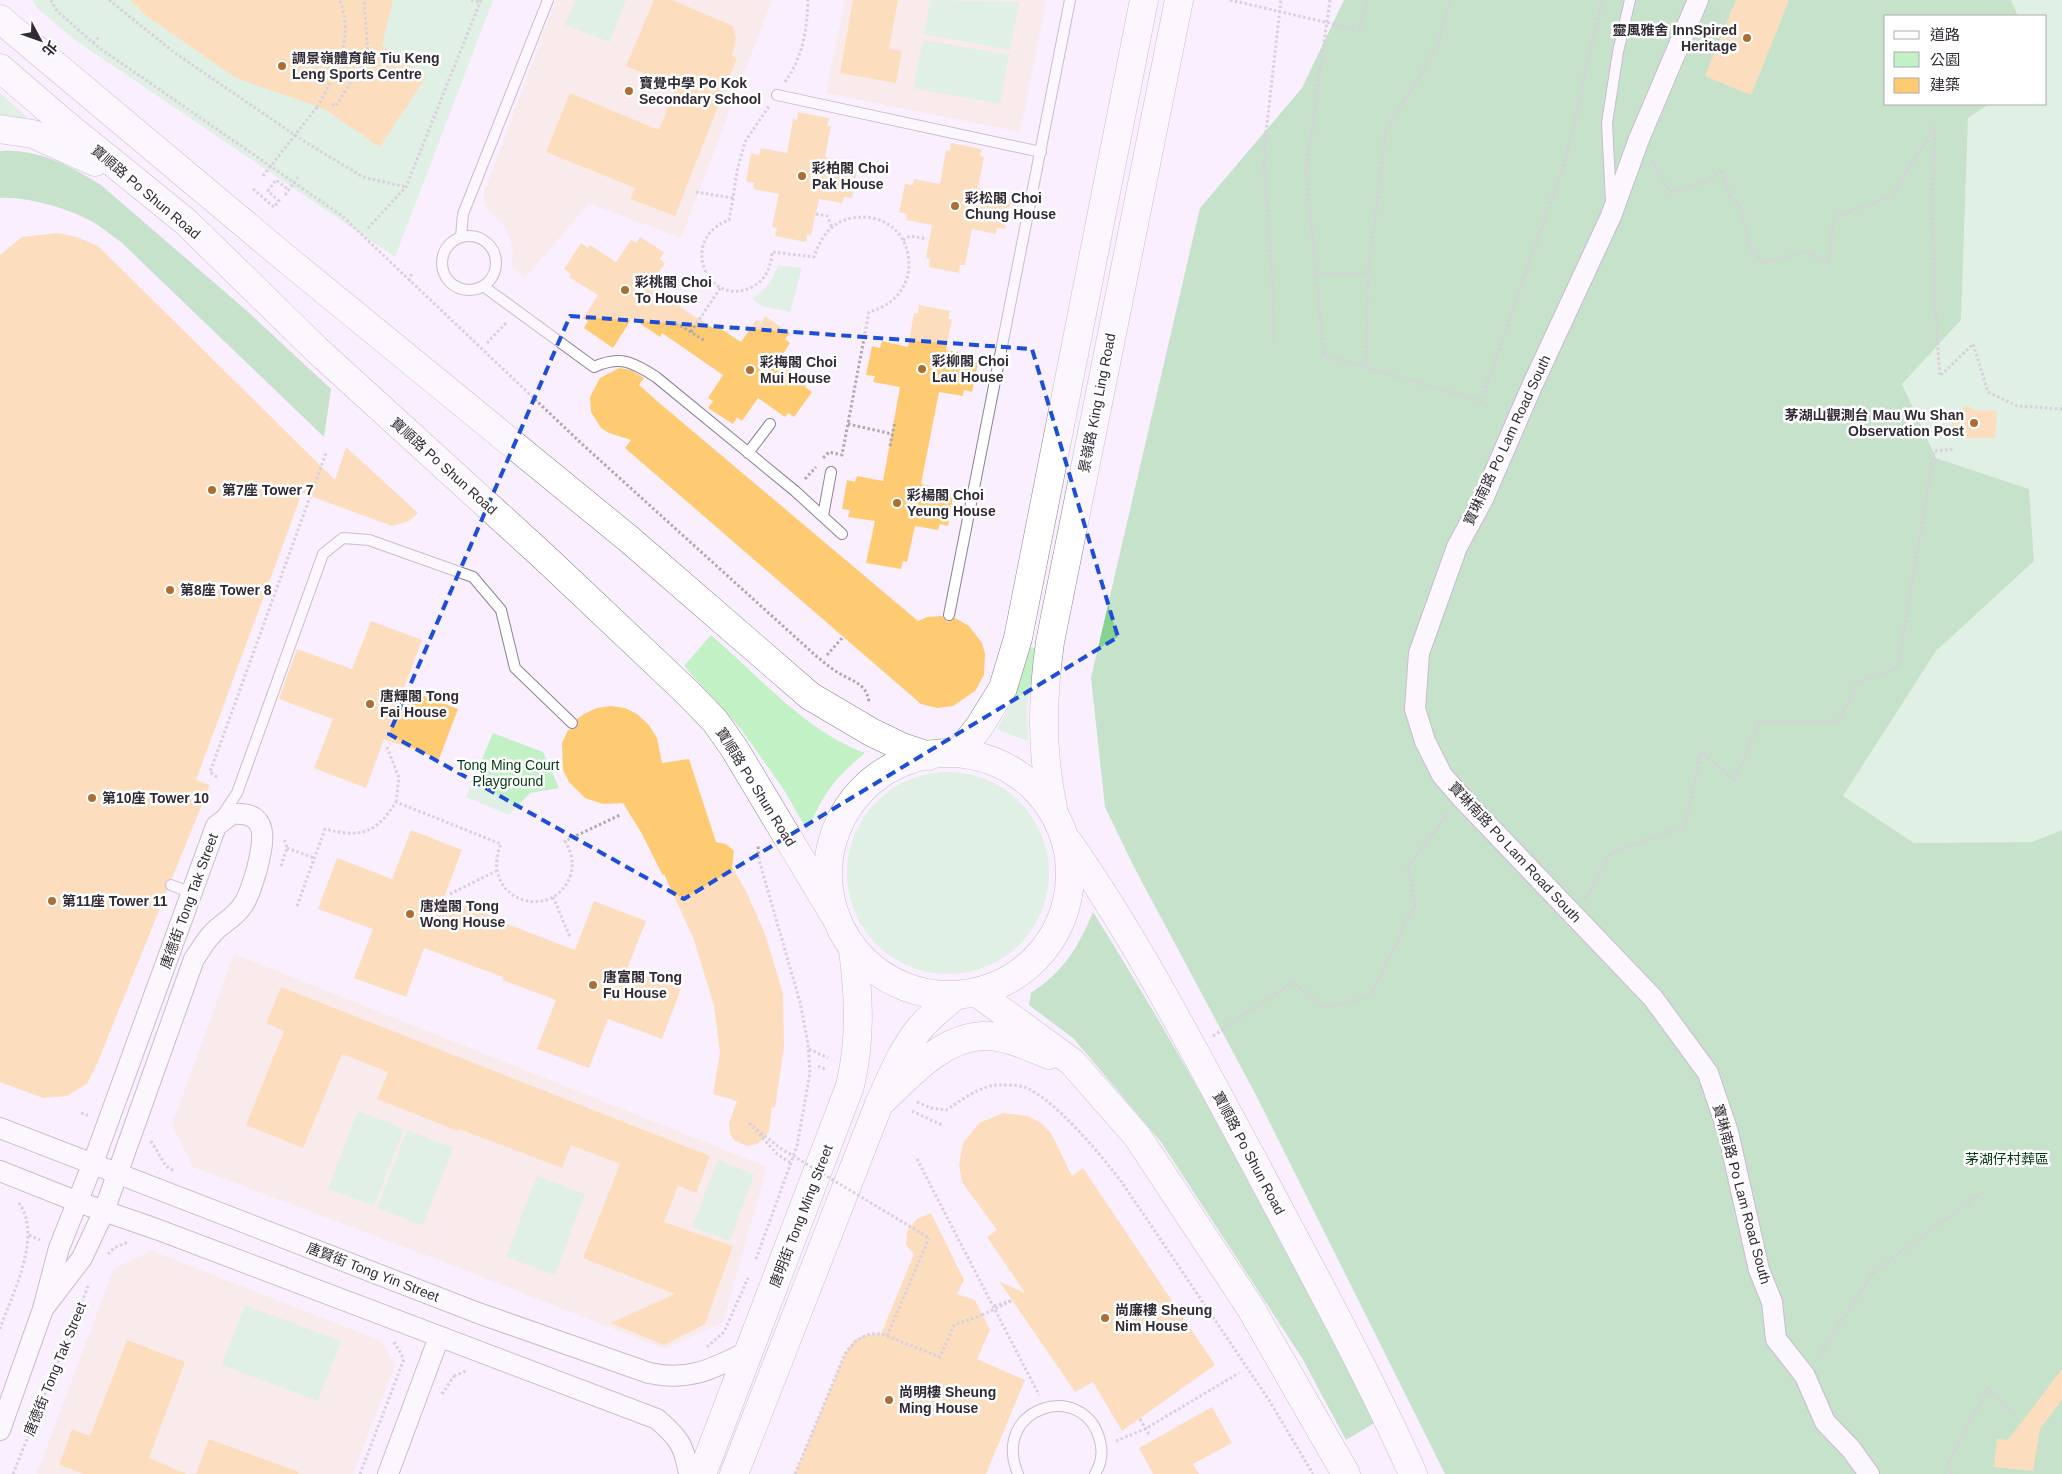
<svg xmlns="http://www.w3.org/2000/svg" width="2062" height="1474" font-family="Arial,'Noto Sans TC',sans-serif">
	<rect width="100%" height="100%" fill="#f9effe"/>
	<path fill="#f9e5d6" d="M 556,0 L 772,0 L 681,238 L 589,203 L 525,278 L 512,266 L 513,251 L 510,237 L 503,225 L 487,209 L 484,200 L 484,192 Z
		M 845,0 L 1046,0 L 1020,132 L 826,93 Z
		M 234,954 L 767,1167 L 723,1322 L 665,1349 L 429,1256 L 445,1213 L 428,1256 L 193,1167 L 172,1125 Z
		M 152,1251 L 381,1341 L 395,1365 L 353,1474 L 37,1474 L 114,1268 Z"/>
	<path fill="#c2f1c5" d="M 32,0 L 493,0 L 395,257 L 75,40 L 37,8 Z
		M 575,0 L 626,0 L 610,42 L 565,25 Z
		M 930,0 L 1019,2 L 1010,50 L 924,34 Z
		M 2011,0 L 2062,0 L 2062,830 L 2032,842 L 1914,843 L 1843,796 L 1936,651 L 2034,561 L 2029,489 L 1936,458 L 1902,384 L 1961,320 L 1968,118 L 1989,104 L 2046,104 L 2046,16 L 2018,16 Z
		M 923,40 L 1009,55 L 1000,104 L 913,88 Z
		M 0,93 L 26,116 L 25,120 L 0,117 Z
		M 778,265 L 802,268 L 790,312 L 761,306 L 752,298 C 766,290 773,280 778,265 Z
		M 711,635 C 759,676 805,731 865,753 C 838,775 819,797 808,832 L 784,790 L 741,729 L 684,666 Z
		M 1029,647 L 1037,649 L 1027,705 L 1028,741 L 997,729 L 1014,698 Z
		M 493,733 L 543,752 L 559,788 L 530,793 L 509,815 L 466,797 Z
		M847 873a101 101 0 1 1 202 0a101 101 0 1 1-202 0Z
		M 358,1111 L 404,1129 L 374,1206 L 328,1189 Z
		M 407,1130 L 453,1148 L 423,1225 L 377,1208 Z
		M 718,1160 L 754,1174 L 730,1241 L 692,1227 Z
		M 537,1176 L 585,1194 L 555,1275 L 506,1257 Z
		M 245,1305 L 341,1341 L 318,1401 L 222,1365 Z"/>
	<path fill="#87d28f" d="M 1344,0 L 2011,0 L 2018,16 L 1886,16 L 1886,104 L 1989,104 L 1968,118 L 1961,320 L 1902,384 L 1936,458 L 2029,489 L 2034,561 L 1936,651 L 1843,796 L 1914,843 L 2032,842 L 2062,830 L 2062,1474 L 1445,1474 L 1257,1097 L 1135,869 L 1105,807 L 1091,678 L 1200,208 L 1302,88 Z
		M 0,151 C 37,148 71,166 101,185 L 247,311 L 331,389 L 324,437 L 121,242 C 112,236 103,228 93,222 C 70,209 26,196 0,198 Z
		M 1093,912 C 1196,1077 1288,1249 1376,1422 L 1346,1440 L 1302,1358 L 1161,1142 L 1074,1039 L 1029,1005 L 1031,993 C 1064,971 1078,948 1093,912 Z"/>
	<path fill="#fecb73" d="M 130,0 L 393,0 L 382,45 L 426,77 L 380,147 L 324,109 L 236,78 L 148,17 Z
		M 654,0 L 672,0 L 733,26 L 736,38 L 732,56 L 737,58 L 675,216 L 630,199 L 635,188 L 546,152 L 570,93 L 659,130 L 676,87 L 626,66 Z
		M 853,0 L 898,0 L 889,49 L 902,51 L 896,83 L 840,73 Z
		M 1736,0 L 1789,0 L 1751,95 L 1705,76 Z
		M 798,112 L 829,118 L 827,126 L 831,126 L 825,157 L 851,162 L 849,168 L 857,170 L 852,198 L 844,197 L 842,203 L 819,199 L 811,235 L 807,234 L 806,242 L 775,236 L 777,228 L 772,227 L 779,194 L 753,189 L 754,183 L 746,181 L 751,153 L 759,155 L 761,148 L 787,153 L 793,119 L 797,120 Z
		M 951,143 L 982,149 L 980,156 L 984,157 L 978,188 L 1004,193 L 1002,199 L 1011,200 L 1005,229 L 997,228 L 996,234 L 972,229 L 965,265 L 960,265 L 959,273 L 929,267 L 930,259 L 926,258 L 932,225 L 906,220 L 907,214 L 899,212 L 905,184 L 913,185 L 914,179 L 940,184 L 946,150 L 950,151 Z
		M 58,233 L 77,237 L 98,246 L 335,480 L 346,447 L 418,513 L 409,521 L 392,526 L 302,493 L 196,780 L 210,785 L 172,878 L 165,882 L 167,891 L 97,1064 L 87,1084 L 67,1096 L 43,1098 L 0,1082 L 0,255 L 22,237 Z
		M 640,237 L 664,252 L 660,259 L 665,263 L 652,283 L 683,303 L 680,307 L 713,328 L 715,325 L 741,342 L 756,320 L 761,323 L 765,316 L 790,333 L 785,339 L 790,343 L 777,363 L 807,383 L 805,387 L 812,392 L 794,417 L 788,413 L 785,417 L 758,398 L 742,421 L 737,417 L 733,424 L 708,408 L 713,401 L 708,398 L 723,375 L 662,333 L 660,337 L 632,318 L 613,348 L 584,328 L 588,321 L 583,318 L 598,295 L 569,277 L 571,274 L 564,269 L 581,243 L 588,248 L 590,245 L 616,262 L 631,240 L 636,243 Z
		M 919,305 L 950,311 L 948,319 L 952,319 L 946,350 L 971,355 L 970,362 L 978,363 L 972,392 L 964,390 L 963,396 L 939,392 L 921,484 L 946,490 L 945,496 L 953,497 L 948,526 L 940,524 L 938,530 L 915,526 L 907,562 L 903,561 L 901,569 L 866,563 L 875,521 L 848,517 L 850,510 L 842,509 L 847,480 L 855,482 L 857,476 L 883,481 L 900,387 L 873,382 L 875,376 L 866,375 L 872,346 L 880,348 L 882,341 L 908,347 L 914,313 L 918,313 Z
		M 619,368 L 631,370 L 644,378 L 639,385 L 657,401 L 918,621 L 927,617 L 942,616 L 947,622 L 955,618 L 969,626 L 982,643 L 985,654 L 984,675 L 975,691 L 953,706 L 937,708 L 921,704 L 625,448 L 631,440 L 609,433 L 601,428 L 591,412 L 590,397 L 600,378 Z
		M 1968,406 L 1974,410 L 1997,411 L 1995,438 L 1966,438 L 1957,436 L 1953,431 L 1951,425 L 1956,411 Z
		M 371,621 L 422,640 L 404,688 L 458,709 L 439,759 L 384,739 L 366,788 L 314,768 L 333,719 L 279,699 L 297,649 L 352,669 Z
		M 611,706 L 625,708 L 637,714 L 649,725 L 657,738 L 662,763 L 689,759 L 716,842 L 726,844 L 734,851 L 732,867 L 747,893 L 765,934 L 783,993 L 784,1047 L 775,1108 L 772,1107 L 769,1131 L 764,1139 L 757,1144 L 747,1146 L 735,1141 L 730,1134 L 729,1123 L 737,1101 L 713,1094 L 720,1053 L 714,1006 L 694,940 L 664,874 L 663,876 L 642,834 L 623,803 L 603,804 L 585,798 L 569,782 L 563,770 L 562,743 L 568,730 L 577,727 L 577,719 L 584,714 L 597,708 Z
		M 411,830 L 462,850 L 444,898 L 498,918 L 497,920 L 575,950 L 594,901 L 646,921 L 627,969 L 681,989 L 662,1039 L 608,1019 L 589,1068 L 537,1049 L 556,1000 L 502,980 L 503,977 L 424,948 L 406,997 L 354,978 L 373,929 L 318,909 L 337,858 L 392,879 Z
		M 281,987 L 710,1156 L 696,1193 L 678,1186 L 664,1222 L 733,1246 L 705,1324 L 664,1345 L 610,1323 L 675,1294 L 583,1258 L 620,1164 L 571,1145 L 562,1168 L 459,1129 L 458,1131 L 377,1099 L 388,1072 L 342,1054 L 303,1148 L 246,1125 L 284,1031 L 266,1023 Z
		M 1003,1113 L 1028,1116 L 1041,1123 L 1051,1133 L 1072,1176 L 1083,1168 L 1215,1365 L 1122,1431 L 1093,1382 L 1075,1392 L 999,1281 L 1025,1293 L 987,1237 L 997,1230 L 962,1182 L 959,1165 L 963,1143 L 979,1123 Z
		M 931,1213 L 964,1280 L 957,1294 L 975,1300 L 990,1330 L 977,1359 L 1025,1380 L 986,1474 L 795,1474 L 845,1354 L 854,1340 L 865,1335 L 881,1334 L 914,1254 L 906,1245 L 907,1232 L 917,1219 Z
		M 127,1340 L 185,1362 L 149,1458 L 187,1474 L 84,1474 L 59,1465 L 72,1429 L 90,1436 Z
		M 2062,1369 L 2062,1400 L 2040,1429 L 2033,1471 L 1994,1467 L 1997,1439 L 2008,1440 Z
		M 1212,1407 L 1232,1443 L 1193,1464 L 1199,1474 L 1153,1474 L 1139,1448 Z
		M 209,1439 L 299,1472 L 298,1474 L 196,1474 Z"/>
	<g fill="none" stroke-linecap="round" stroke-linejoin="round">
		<g stroke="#8f7f96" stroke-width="12">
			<path id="lane" d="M 777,95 L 1041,152
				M 1611,202 L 1607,123 L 1618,52 L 1630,0
				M442 263a27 27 0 1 1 54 0a27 27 0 1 1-54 0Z
				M 461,237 L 463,214 L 548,0
				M 483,286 L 594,367 C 620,355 633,362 656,377 L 795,491 L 842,534
				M 748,453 L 770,424
				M 823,516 L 831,472
				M 949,615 L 1070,0
				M 221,817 L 237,793 L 323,554 L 343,538 L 369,540 L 473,577 L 501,610 L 515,668 L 572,723
				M 171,885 L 192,893
				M 1018,1474 C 990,1406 1085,1379 1100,1441 C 1103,1452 1101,1464 1095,1474"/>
		</g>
		<g stroke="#8f7f96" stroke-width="22">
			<path id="street" d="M 1698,0 L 1639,139 L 1611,216 L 1532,386 L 1483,499 L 1457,547 L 1419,653 L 1415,709 L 1425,741 L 1442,775 L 1461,797 L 1653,998 L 1708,1073 L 1728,1132 L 1759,1270 L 1772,1302 L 1776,1339 L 1805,1376 L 1825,1422 L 1851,1449 L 1869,1474
				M 0,1128 L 478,1313 L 649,1373 C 690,1382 714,1368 749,1351
				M 0,1171 L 78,1202 L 159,1230 L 657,1419 C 679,1438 684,1445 689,1474
				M 0,1430 L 43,1309 L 59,1248 L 93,1163 L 216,826 L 232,814 C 272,811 263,843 257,869 C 253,881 250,895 243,905 C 234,919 221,923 212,934 C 205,941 200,951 194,959 L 104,1211 L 82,1258 L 43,1309
				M 388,1474 L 439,1337"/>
		</g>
		<g stroke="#8f7f96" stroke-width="29">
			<path id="secondary" d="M 959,752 L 979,727 L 1003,688 L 1018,638 L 1144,0
				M 1053,808 C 1041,751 1042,700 1050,642 L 1179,0
				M 702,1474 L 850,1086 C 861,1040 859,997 853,950
				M 734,1474 L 879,1104 C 891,1078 902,1050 920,1028 C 930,1016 943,1006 955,996"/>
		</g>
		<g stroke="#8f7f96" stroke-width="29">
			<path id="primary" d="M 0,19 L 284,257 L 630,540 L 810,696 L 871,732 L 902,747 L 929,756
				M 0,68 L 64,123 L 186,222 L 317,350 L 542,555 L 688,693 L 715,721 L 734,748 L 833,913
				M 0,129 L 33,134 L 95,162
				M828 874a121 121 0 1 1 242 0a121 121 0 1 1-242 0Z
				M 1069,843 C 1139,943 1195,1053 1253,1160 C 1308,1264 1365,1367 1413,1474
				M 976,992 L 1072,1062 L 1137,1136 L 1250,1307 L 1346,1474
				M 879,1104 C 908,1077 940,1038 983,1036 C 1005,1035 1029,1047 1049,1055"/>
		</g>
		<path stroke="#b1a8b5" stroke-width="3" stroke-dasharray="2.5 2.5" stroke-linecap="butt" d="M 51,0 L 57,11 L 98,47 L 341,215 L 582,444 L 815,655 C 821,660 827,665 834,670 C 849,681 866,681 869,702
			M 109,0 L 175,53 L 305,142 L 363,177 L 406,187
			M 471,0 L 480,2
			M 1230,0 L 1359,30 L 1367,0
			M 1330,0 L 1306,171 L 1324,355 L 1481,401 L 1566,158 L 1602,0
			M 93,43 L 99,37
			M 1708,56 L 1712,43 L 1717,13
			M 785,82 C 803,57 807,30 808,0
			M 332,104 L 336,106 L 368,54 L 364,0
			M 317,107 C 330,85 348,49 345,23 C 345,15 342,7 340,0
			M 1652,161 L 1671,193 L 1708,181 L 1722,170 L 1730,197 L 1739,205 L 1742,214 L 1750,248 L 1763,263 L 1805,252 L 1829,263 L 1834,217 L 1891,197 L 1935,126 C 1931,209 1933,292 1940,376 L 1973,344 L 1988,392 L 2017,406 L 2062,409
			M 253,189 L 274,207 L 279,201 L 268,191 L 276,180 L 289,190
			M 696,192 L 733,198 L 737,171 L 745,142 L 769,106
			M 285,195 L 298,177
			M 733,198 L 729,220 C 677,239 708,309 752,287 C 766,280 771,267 772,252 L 814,257 C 820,239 830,222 852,218 C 915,207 933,295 869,312 L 842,455 L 829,452 L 823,458
			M 816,214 L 827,216 L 832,227
			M 368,228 L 406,187 L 481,0
			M 903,240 L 910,236 L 927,239
			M 1317,273 L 1368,274
			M 409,281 L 412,273
			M 676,323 L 705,341
			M 691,332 L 721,287
			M 1273,342 L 1273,290 L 1264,169 L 1265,141 L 1281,0
			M 487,343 L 506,323
			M 1366,368 L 1368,274 L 1386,131 L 1437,47 L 1450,0
			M 848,424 L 892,434
			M 890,446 L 895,421
			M 805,479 L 816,467
			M 827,655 L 843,637
			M 387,747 L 399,778 L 396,802
			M 217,777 L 210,772 L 326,453
			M 287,848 L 314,858
			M 281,866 L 287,848 L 284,838
			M 450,894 L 496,871
			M 553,897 L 570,937
			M 1585,899 L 1611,853 L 1685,826 L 1701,752 L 1735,780 L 1759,722 L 1838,722 L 1857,684 L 1898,667 L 1934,451 L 1955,449
			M 297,906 L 325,829 C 360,838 376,834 396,802 L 501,844 C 478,900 554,925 571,874 C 574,862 571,851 565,841 L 620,815
			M 1213,1036 L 1293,982 L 1325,1008 L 1370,997 L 1415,904 L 1408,867 L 1449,812
			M 809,1049 L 828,1058
			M 818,1066 L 827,1070
			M 917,1102 L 931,1108 L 946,1110 C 961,1101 981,1084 1001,1085 C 1008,1085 1018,1085 1024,1087 C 1053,1097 1104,1158 1123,1184 L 1269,1400 L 1313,1474
			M 912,1111 L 944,1126
			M 81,1113 L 90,1116
			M 749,1123 L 777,1154 L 792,1164
			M 151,1141 L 166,1166 L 174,1171
			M 917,1159 L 1039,1395
			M 29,1235 L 40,1240
			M 108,1254 L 114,1248 L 128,1242
			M 756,1259 L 797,1146 L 810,1073 L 808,1044 L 800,1002 L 759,860 L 758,844
			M 994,1306 L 1013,1300
			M 0,1329 C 12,1294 44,1234 18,1202
			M 887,1336 L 940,1357 L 954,1325 L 982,1315
			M 394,1342 L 404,1359
			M 707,1347 L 724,1332 L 748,1278
			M 1817,1358 L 1874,1272 L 1982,1192
			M 454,1376 L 468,1370
			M 442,1394 L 454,1376
			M 1140,1419 L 1150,1436
			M 1116,1441 L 1145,1429 L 1239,1373
			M 13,1474 L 89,1284
			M 360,1474 L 404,1359
			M 795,1474 L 845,1354 C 855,1339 869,1329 887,1336 L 929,1238
			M 1951,1474 L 1948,1463 L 1988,1388 L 2015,1415"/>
		<use href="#lane" stroke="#fff" stroke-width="10"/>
		<use href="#street" stroke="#fff" stroke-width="20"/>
		<use href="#secondary" stroke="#fff" stroke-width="28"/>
		<use href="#primary" stroke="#fff" stroke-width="28"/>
		<path stroke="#b1a8b5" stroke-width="3" stroke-dasharray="2.5 2.5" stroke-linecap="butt" d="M 263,176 L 317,107
			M 749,1123 L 780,1148 L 929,1238
			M 982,1315 L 1013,1300"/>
	</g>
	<path d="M0 0H2062V1474H0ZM 570,316 L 1032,349 L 1118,637 L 684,899 L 389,734 Z" fill="#f9effe" fill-opacity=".55" fill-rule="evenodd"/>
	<path fill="none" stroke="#1d4ed8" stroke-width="4" stroke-dasharray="10 6" stroke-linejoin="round" d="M 570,316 L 1032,349 L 1118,637 L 684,899 L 389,734 Z"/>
	<g fill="#ac6f33" stroke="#fff" stroke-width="2">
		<circle cx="1747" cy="38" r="5"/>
		<circle cx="282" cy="66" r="5"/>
		<circle cx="629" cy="91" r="5"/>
		<circle cx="802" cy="176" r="5"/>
		<circle cx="955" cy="206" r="5"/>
		<circle cx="625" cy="290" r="5"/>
		<circle cx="922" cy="369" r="5"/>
		<circle cx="750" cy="370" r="5"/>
		<circle cx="1974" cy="423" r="5"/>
		<circle cx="212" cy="490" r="5"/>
		<circle cx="897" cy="503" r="5"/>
		<circle cx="170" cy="590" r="5"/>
		<circle cx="370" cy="704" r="5"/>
		<circle cx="92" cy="798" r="5"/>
		<circle cx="52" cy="901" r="5"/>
		<circle cx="410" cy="914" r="5"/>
		<circle cx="593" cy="985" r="5"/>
		<circle cx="1105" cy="1318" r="5"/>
		<circle cx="889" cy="1400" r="5"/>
	</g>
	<g text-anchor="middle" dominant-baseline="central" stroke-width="5" stroke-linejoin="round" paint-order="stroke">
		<g font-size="14" font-weight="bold" fill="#322b35" stroke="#fff" text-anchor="start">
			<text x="1737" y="30" text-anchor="end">靈風雅舍 InnSpired<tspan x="1737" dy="16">Heritage</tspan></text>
			<text x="292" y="58">調景嶺體育館 Tiu Keng<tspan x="292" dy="16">Leng Sports Centre</tspan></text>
			<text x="639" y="83">寶覺中學 Po Kok<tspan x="639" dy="16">Secondary School</tspan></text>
			<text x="812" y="168">彩柏閣 Choi<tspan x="812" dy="16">Pak House</tspan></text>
			<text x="965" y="198">彩松閣 Choi<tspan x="965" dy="16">Chung House</tspan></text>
			<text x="635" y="282">彩桃閣 Choi<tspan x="635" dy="16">To House</tspan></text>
			<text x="932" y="361">彩柳閣 Choi<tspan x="932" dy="16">Lau House</tspan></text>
			<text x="760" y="362">彩梅閣 Choi<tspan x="760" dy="16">Mui House</tspan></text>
			<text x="1964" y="415" text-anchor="end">茅湖山觀測台 Mau Wu Shan<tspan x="1964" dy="16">Observation Post</tspan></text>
			<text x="222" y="490">第7座 Tower 7</text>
			<text x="907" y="495">彩楊閣 Choi<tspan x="907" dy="16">Yeung House</tspan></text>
			<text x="180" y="590">第8座 Tower 8</text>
			<text x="380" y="696">唐輝閣 Tong<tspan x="380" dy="16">Fai House</tspan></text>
			<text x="102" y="798">第10座 Tower 10</text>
			<text x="62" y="901">第11座 Tower 11</text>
			<text x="420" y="906">唐煌閣 Tong<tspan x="420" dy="16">Wong House</tspan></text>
			<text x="603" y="977">唐富閣 Tong<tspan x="603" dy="16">Fu House</tspan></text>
			<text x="1115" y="1310">尚廉樓 Sheung<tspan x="1115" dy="16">Nim House</tspan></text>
			<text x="899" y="1392">尚明樓 Sheung<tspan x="899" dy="16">Ming House</tspan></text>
		</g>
		<g font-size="14" fill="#322b35" stroke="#fff">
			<text transform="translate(146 192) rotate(40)">寶順路 Po Shun Road</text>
			<text transform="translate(1097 403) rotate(-79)">景嶺路 King Ling Road</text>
			<text transform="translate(1507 440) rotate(-65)">寶琳南路 Po Lam Road South</text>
			<text transform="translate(444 466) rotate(42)">寶順路 Po Shun Road</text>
			<text transform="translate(756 787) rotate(58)">寶順路 Po Shun Road</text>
			<text transform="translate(1515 852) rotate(47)">寶琳南路 Po Lam Road South</text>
			<text transform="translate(189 901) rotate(-70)">唐德街 Tong Tak Street</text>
			<text transform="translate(1249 1153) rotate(62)">寶順路 Po Shun Road</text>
			<text transform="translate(1742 1194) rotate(75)">寶琳南路 Po Lam Road South</text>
			<text transform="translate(801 1216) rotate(-69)">唐明街 Tong Ming Street</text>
			<text transform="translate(373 1272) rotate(21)">唐賢街 Tong Yin Street</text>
			<text transform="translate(55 1369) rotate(-68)">唐德街 Tong Tak Street</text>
		</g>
		<g font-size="14" fill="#00390f" stroke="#fff">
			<text x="508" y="765">Tong Ming Court<tspan x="508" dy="16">Playground</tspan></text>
			<text x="2007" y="1159">茅湖仔村葬區</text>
		</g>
	</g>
	<rect x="1884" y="15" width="162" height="90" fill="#ffffff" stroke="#adaaae"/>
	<rect x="1894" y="31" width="25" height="8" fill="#ffffff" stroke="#adaaae"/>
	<text x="1930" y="40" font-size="15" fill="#322b35">道路</text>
	<rect x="1894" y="52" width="25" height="15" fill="#c2f1c5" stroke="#adaaae"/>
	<text x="1930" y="65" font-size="15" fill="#322b35">公園</text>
	<rect x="1894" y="78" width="25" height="15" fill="#fecb73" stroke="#adaaae"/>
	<text x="1930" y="90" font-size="15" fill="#322b35">建築</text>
	<g transform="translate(40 40) rotate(131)" stroke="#ffffff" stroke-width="4" paint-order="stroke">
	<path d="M0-4L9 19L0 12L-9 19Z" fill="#322b35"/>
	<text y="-8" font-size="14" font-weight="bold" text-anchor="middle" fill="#322b35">北</text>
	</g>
</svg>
